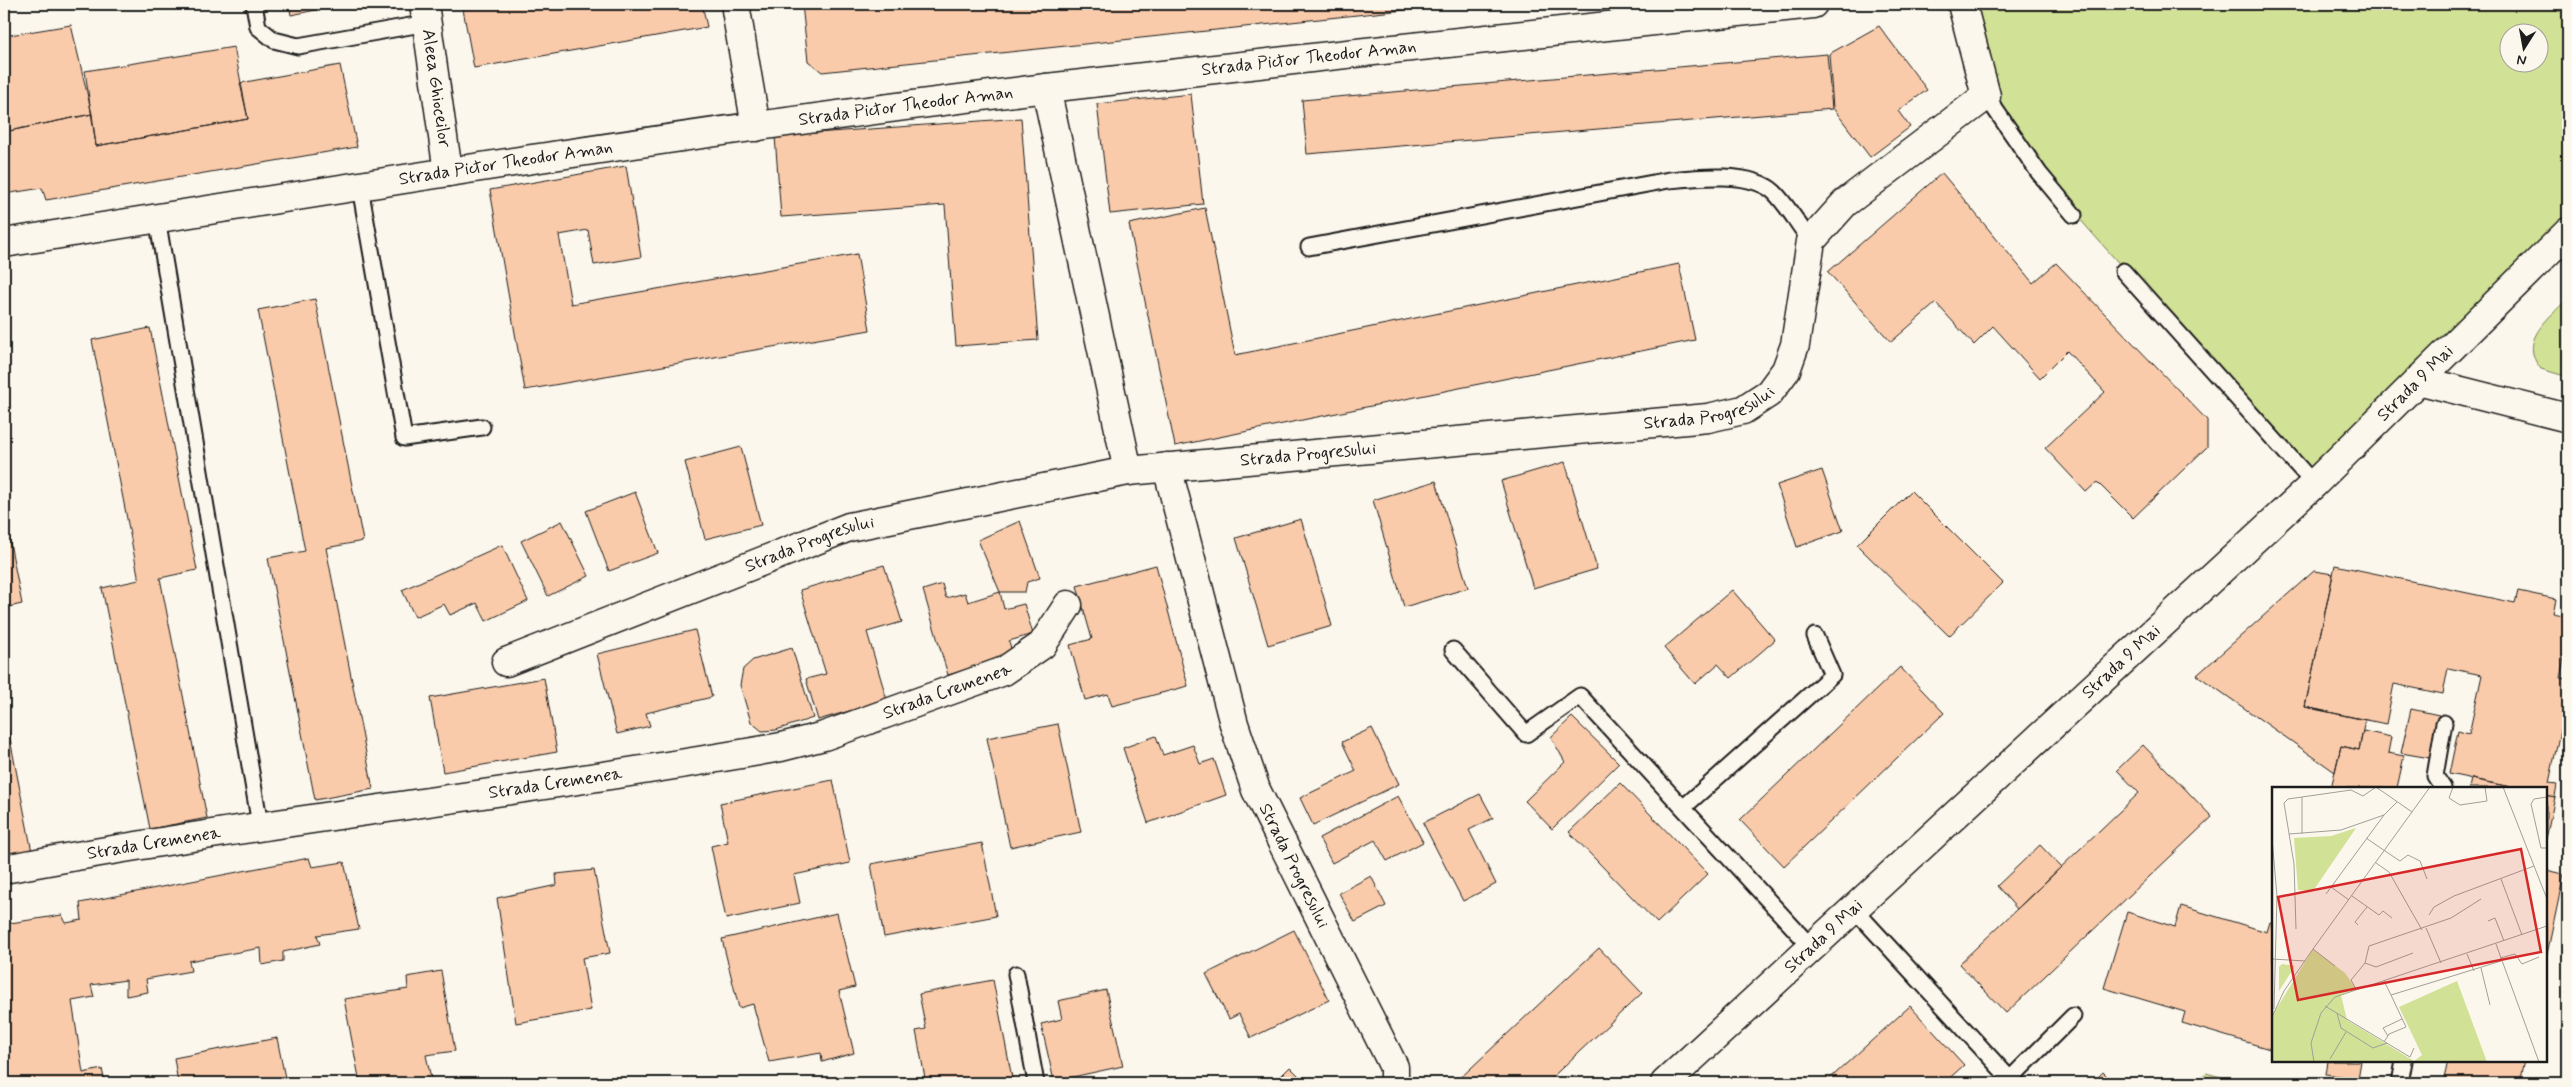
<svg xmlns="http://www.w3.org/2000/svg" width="2572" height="1087" font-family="Mynerve,sans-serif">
	<rect width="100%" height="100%" fill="#fbf7ec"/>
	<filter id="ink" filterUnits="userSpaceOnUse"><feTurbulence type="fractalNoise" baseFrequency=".02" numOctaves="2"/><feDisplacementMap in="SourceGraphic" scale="10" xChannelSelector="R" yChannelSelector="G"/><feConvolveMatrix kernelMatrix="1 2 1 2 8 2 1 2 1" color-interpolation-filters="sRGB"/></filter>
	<g filter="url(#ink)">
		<path fill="#d1e195" stroke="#767e58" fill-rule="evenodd" d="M 1962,4 L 2568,4 L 2568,232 L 2314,484 L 2039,173 L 1986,96 ZM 2510,32 L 2540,32 L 2540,62 L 2510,62 Z
			M 2568,298 L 2568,377 L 2541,369 C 2517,340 2549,319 2568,298 Z
			M 2206,1073 L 2243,1083 L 2195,1083 Z"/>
		<path fill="#facbaa" stroke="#1c1c1c" d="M 289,4 L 346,4 L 291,15 Z
			M 462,4 L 702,4 L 707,27 L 474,68 Z
			M 802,4 L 1460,4 L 822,72 L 808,61 Z
			M 71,25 L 92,114 L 4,132 L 4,36 Z
			M 1879,26 L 1927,90 L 1898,111 L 1910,127 L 1870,157 L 1833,108 L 1829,54 Z
			M 234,47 L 248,119 L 96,146 L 85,71 Z
			M 1827,54 L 1832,109 L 1307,154 L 1302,100 Z
			M 340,65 L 357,147 L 46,200 L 42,188 L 4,194 L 4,132 L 92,114 L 96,146 L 248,119 L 240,83 Z
			M 1191,94 L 1203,204 L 1110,214 L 1097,104 Z
			M 1021,118 L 1038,340 L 956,346 L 945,205 L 781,217 L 775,136 Z
			M 626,166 L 641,257 L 594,265 L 588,230 L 559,235 L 571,304 L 857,254 L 870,330 L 525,390 L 490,190 Z
			M 1942,173 L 2033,283 L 2056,263 L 2207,420 L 2207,447 L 2133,518 L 2097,482 L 2086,492 L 2045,448 L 2105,392 L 2067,351 L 2040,378 L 1993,326 L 1974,345 L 1936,303 L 1891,342 L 1828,272 Z
			M 1205,208 L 1235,355 L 1679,264 L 1695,340 L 1175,446 L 1129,224 Z
			M 315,299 L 363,541 L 326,548 L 373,789 L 315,800 L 268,558 L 305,551 L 258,310 Z
			M 150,328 L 197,570 L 160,578 L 207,818 L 150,829 L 102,588 L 139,580 L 92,340 Z
			M 741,447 L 761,525 L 705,539 L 685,462 Z
			M 1565,462 L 1597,569 L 1533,588 L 1501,481 Z
			M 1822,470 L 1843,531 L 1797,547 L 1777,485 Z
			M 1436,481 L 1468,588 L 1404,607 L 1373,500 Z
			M 1911,491 L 2003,583 L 1949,636 L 1857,545 Z
			M 635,492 L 658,553 L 609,571 L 586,511 Z
			M 4,512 L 22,604 L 4,608 Z
			M 1301,519 L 1332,626 L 1268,645 L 1236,538 Z
			M 562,521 L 589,576 L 548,596 L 521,541 Z
			M 1020,521 L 1040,578 L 1027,582 L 1025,592 L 1000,592 L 978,540 Z
			M 502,545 L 528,601 L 486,621 L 477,603 L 450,615 L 444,604 L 415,617 L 402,590 Z
			M 884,565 L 902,622 L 867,632 L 887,700 L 818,720 L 806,679 L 826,674 L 800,590 Z
			M 1156,565 L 1188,686 L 1112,706 L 1108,694 L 1085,700 L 1070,645 L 1092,639 L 1077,586 Z
			M 2335,565 L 2515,603 L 2518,591 L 2556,599 L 2553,613 L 2568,616 L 2568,639 L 2560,678 L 2568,679 L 2568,693 L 2549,783 L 2557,784 L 2555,797 L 2546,795 L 2546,788 L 2515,788 L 2449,774 L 2458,731 L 2469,734 L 2482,675 L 2448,668 L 2443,694 L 2394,684 L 2386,724 L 2305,707 Z
			M 2314,571 L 2333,574 L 2305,707 L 2365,720 L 2359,750 L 2341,746 L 2335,772 L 2197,675 Z
			M 942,584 L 946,598 L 965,593 L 968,602 L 1000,592 L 1004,609 L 1024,604 L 1033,634 L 1009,641 L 1013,656 L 948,675 L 923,590 Z
			M 1732,590 L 1775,640 L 1731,678 L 1718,664 L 1695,684 L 1664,648 Z
			M 695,630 L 712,697 L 646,713 L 650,726 L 617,734 L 597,654 Z
			M 792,648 L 813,718 L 776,730 L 762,731 L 751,722 L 740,685 L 743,669 L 753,660 Z
			M 1900,667 L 1944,713 L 1784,866 L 1740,820 Z
			M 544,678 L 557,752 L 443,772 L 430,698 Z
			M 4,708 L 32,852 L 4,858 Z
			M 2411,709 L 2439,715 L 2430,758 L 2401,753 Z
			M 1572,717 L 1619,763 L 1552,829 L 1525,801 L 1565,762 L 1551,737 Z
			M 1058,724 L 1081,832 L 1010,847 L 987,738 Z
			M 1372,728 L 1399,784 L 1313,825 L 1300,798 L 1356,771 L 1342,742 Z
			M 2363,731 L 2391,737 L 2388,753 L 2404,756 L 2397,788 L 2331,788 L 2341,746 L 2359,750 Z
			M 1156,736 L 1163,755 L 1193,745 L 1200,764 L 1214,759 L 1226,795 L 1148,823 L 1123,748 Z
			M 2143,745 L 2212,817 L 2006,1013 L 1959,964 L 2139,793 L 2117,770 Z
			M 2471,779 L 2515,788 L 2469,788 Z
			M 833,780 L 850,863 L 794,875 L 800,903 L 726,919 L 711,846 L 728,842 L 720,803 Z
			M 1620,783 L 1708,874 L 1657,923 L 1569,832 Z
			M 1480,794 L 1493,818 L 1469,830 L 1496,884 L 1463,901 L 1423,823 Z
			M 2546,795 L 2555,797 L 2546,839 Z
			M 1398,796 L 1423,842 L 1387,861 L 1375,840 L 1332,863 L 1319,838 Z
			M 982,843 L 996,916 L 884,937 L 871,864 Z
			M 2040,845 L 2061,867 L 2017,909 L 1997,886 Z
			M 309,858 L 312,867 L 344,862 L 359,929 L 317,935 L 320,944 L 283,952 L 283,961 L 262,965 L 261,948 L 189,961 L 191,971 L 146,979 L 148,992 L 126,996 L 126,980 L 91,985 L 94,997 L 72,1001 L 83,1073 L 102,1069 L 105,1083 L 16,1083 L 6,1073 L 4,1060 L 4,924 L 62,915 L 66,923 L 82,920 L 80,903 Z
			M 594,870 L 610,953 L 582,958 L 591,1010 L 516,1023 L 497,898 L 557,885 L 556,874 Z
			M 2546,870 L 2564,874 L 2546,959 Z
			M 1371,876 L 1386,906 L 1355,922 L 1339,893 Z
			M 2181,906 L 2267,932 L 2270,922 L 2273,923 L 2273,1050 L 2182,1023 L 2185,1012 L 2104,988 L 2127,912 L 2175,927 Z
			M 837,913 L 855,987 L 839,991 L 854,1053 L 822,1062 L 821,1053 L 769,1062 L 753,1004 L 739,1008 L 722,939 Z
			M 1294,930 L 1329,1000 L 1251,1038 L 1239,1014 L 1229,1019 L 1206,974 Z
			M 1599,948 L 1642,993 L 1546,1083 L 1455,1083 Z
			M 441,971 L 455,1051 L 426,1055 L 432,1083 L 360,1083 L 344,999 L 408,989 L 407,977 Z
			M 993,980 L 1013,1083 L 926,1083 L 916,1031 L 926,1029 L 919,994 Z
			M 1106,990 L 1123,1066 L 1054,1081 L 1041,1024 L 1062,1019 L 1058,1001 Z
			M 1910,1006 L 1964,1065 L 1944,1083 L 1825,1083 Z
			M 277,1038 L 286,1083 L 178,1083 L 174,1058 Z
			M 2328,1061 L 2361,1061 L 2358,1079 L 2326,1074 Z
			M 2448,1061 L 2524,1061 L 2519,1083 L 2443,1083 Z
			M 1290,1067 L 1306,1083 L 1274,1083 Z
			M 2103,1072 L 2114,1083 L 2092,1083 Z"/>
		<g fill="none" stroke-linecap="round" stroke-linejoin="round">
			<g stroke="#1c1c1c" stroke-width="19">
				<path id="service" d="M 254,4 L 258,27 L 274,40 L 298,46 L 427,23
					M 1986,96 L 2039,173 L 2074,215
					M 360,187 L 404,438 L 482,427
					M 157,218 L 260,825
					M 1309,247 L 1669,180 C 1697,177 1751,171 1774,192 C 1788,206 1799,226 1811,241
					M 2123,271 L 2314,484
					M 1453,650 L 1526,734 L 1580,696 L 1812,948
					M 2443,788 L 2435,776 L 2444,723
					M 1684,807 L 1832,675 L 1815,636
					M 1855,910 L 2010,1079
					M 1016,974 L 1036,1083
					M 2006,1083 L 2073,1016
					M 2400,1083 L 2404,1061"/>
			</g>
			<g stroke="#1c1c1c" stroke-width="31">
				<g id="minor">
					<path id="s1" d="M 424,4 L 448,172"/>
					<path d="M 735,4 L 756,127"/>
					<path d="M 1046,88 L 1128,471"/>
					<path id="s2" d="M 4,243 C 351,187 698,130 1047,88 C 1302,58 1558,31 1813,4"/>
					<path d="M 2418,380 L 2568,418"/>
					<path id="s3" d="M 1167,467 L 1234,724 L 1256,790 L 1394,1067 L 1394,1083"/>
					<path id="s4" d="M 506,662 L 849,527 L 1128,471 L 1708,418 L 1743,410 L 1769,393 L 1786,370 L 1795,345 L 1811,241 L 1845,203 L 1986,96 L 1962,4"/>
					<path id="s5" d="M 4,869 C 262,821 522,793 781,747 L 824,736 L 1004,671 L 1042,645 L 1068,605"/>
				</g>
			</g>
			<g stroke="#1c1c1c" stroke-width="31">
				<g id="primary">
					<path id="s6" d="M 1665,1083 L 2314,484 L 2568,232"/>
				</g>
			</g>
			<use href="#service" stroke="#fbf7ec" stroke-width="15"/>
			<use href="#minor" stroke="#fbf7ec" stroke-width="28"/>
			<use href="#primary" stroke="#fbf7ec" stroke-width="28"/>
		</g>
	</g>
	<g text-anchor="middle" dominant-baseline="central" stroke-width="4" stroke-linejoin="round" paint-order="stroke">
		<g font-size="18" fill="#1c1c1c" stroke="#fbf7ec">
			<text stroke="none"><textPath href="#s2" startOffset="1318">Strada Pictor Theodor Aman</textPath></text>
			<text stroke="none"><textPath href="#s1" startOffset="85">Aleea Ghioceilor</textPath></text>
			<text stroke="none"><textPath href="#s2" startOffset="912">Strada Pictor Theodor Aman</textPath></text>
			<text stroke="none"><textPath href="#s2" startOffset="508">Strada Pictor Theodor Aman</textPath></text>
			<text stroke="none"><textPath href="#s6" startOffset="1026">Strada 9 Mai</textPath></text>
			<text stroke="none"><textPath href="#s4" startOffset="1239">Strada Progresului</textPath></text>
			<text stroke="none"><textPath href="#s4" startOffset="834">Strada Progresului</textPath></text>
			<text stroke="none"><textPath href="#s4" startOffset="326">Strada Progresului</textPath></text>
			<text stroke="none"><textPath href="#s6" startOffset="621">Strada 9 Mai</textPath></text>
			<text stroke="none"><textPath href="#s5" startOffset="962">Strada Cremenea</textPath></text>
			<text stroke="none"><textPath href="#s5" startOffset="558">Strada Cremenea</textPath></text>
			<text stroke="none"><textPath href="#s5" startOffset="152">Strada Cremenea</textPath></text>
			<text stroke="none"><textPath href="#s3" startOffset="420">Strada Progresului</textPath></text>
			<text stroke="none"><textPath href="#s6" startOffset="216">Strada 9 Mai</textPath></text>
		</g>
	</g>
	<g transform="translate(2272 787)">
		<rect width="275" height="275" fill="#fbf7ec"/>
		<path d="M 84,41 L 41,104 L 26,103 L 22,51 L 59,49 ZM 41,162 L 73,186 L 84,202 L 69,208 L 75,233 L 142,274 L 150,268 L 127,220 L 185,194 L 215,275 L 0,275 L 0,229 ZM 10,177 L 23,179 L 7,204 L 7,180 Z" fill="#d1e195"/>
		<path fill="none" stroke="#a29f99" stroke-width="1" d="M 104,0 L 140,25M 181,0 L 177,11 L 188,18 L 215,14 L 213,0M 231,0 L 275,112M 30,10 L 79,3 L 91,9 L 104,0M 275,10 L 262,12 L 259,17 L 269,61 L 275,61M 17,47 L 69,43 L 112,28 L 125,15M 0,51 L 5,109 L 2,222M 94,51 L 113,64M 113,64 L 128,74 L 136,68 L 148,74 L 155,92M 104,76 L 117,85 L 150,143M 229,92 L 250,148M 59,100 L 77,113M 54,107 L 112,28M 80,109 L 107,128 L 111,124 L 120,131M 157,128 L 162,120 L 182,109 L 262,79M 216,134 L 223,131 L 232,154M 86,138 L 83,135 L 95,120M 154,141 L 169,176M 24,142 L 22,77 L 12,16 L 16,12 L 30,10 L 30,47M 224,157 L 267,275M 41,162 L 63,179M 195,167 L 202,184M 228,171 L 243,167 L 250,177 L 267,170M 0,172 L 33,174M 93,176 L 104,180 L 141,166M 209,181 L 218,218M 112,194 L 119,208 L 229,174M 84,202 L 79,193 L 93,176 L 97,159 L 179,131 L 209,112M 53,219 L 138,270 L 142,261M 65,226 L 69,241 L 101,261 L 115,256M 0,230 L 12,204 L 41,162 L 158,0M 116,249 L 111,241 L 130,232M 112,255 L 117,247 L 134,240 L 119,208M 58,272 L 74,245M 42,275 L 39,256 L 49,226 L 63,210 L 275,139"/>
		<path fill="#d62828" fill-opacity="0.15" stroke="#d62828" stroke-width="2.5" d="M 249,62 L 269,165 L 26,213 L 6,110 Z"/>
		<rect width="275" height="275" fill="none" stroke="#1c1c1c" stroke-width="2.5"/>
	</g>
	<rect width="2572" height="1087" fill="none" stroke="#fbf7ec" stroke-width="20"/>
	<rect x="10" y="10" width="2552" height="1067" fill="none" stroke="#1c1c1c" stroke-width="2" filter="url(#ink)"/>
	<g transform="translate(2524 48) rotate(191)"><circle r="24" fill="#fbf7ec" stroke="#a29f99"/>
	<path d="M0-4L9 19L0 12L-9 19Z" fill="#1c1c1c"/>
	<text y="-8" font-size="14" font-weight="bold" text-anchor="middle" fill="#1c1c1c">N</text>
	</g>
</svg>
